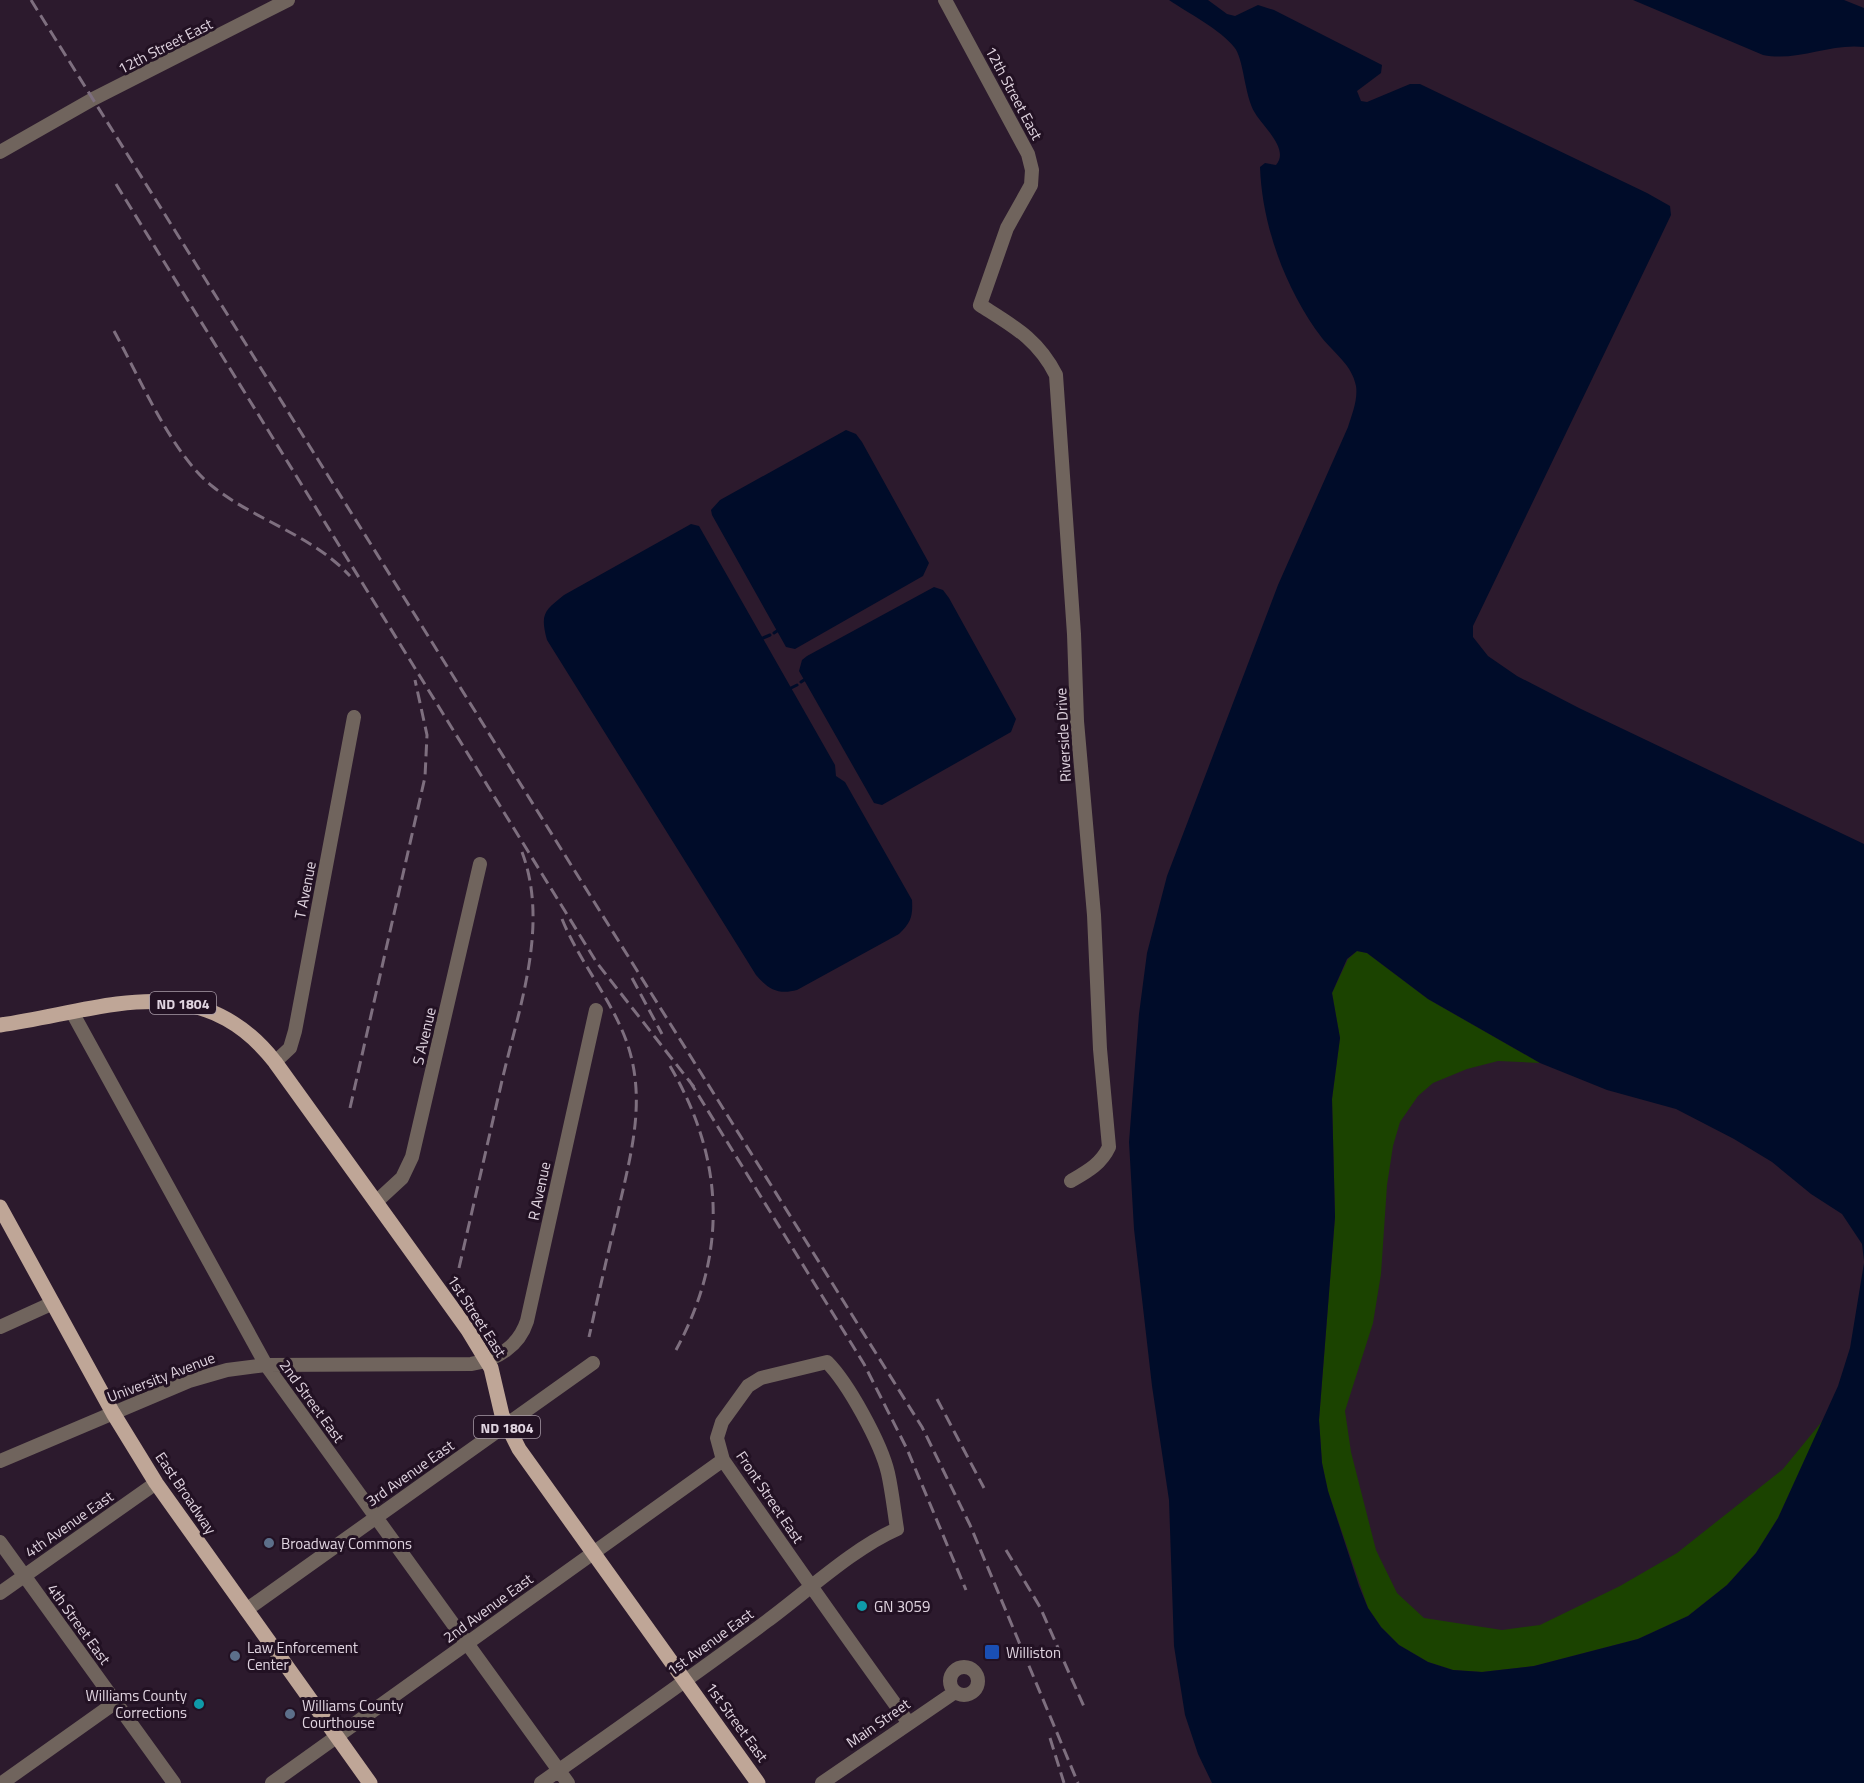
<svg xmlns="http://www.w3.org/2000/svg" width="1864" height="1783" font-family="'Titillium Web',sans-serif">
	<rect width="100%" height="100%" fill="#2c1a2d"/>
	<path fill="#1b4300" d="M 1357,951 L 1367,953 L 1428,999 L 1540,1063 L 1498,1061 L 1467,1069 L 1433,1083 L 1418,1096 L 1400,1122 L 1393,1146 L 1387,1185 L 1381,1274 L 1373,1323 L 1345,1411 L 1351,1452 L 1376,1550 L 1397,1593 L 1424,1618 L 1502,1630 L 1540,1625 L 1620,1586 L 1677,1553 L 1783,1469 L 1824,1419 L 1778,1518 L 1756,1553 L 1727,1585 L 1688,1616 L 1638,1639 L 1534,1666 L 1482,1672 L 1453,1670 L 1428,1662 L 1399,1645 L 1381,1627 L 1368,1608 L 1328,1491 L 1322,1463 L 1319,1420 L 1335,1217 L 1332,1099 L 1340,1038 L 1332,993 L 1348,959 Z"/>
	<path fill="#000c29" d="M 1169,0 L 1208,0 L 1227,14 L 1235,16 L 1258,5 L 1274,10 L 1382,65 L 1381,73 L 1357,91 L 1361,101 L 1367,102 L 1410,84 L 1420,84 L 1647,193 L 1670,206 L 1671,215 L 1661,236 L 1473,626 L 1473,637 L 1488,656 L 1517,676 L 1579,708 L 1864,844 L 1864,1261 L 1862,1244 L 1842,1214 L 1811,1194 L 1772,1162 L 1734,1139 L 1676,1109 L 1607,1090 L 1540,1063 L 1428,999 L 1367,953 L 1357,951 L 1347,959 L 1332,993 L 1340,1038 L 1332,1099 L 1335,1217 L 1319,1420 L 1322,1463 L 1328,1491 L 1359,1586 L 1368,1608 L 1381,1627 L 1399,1645 L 1428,1662 L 1453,1670 L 1482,1672 L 1534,1666 L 1638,1639 L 1688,1616 L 1727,1585 L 1756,1553 L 1778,1518 L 1838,1386 L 1850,1348 L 1864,1263 L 1864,1783 L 1212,1783 L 1198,1754 L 1185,1715 L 1174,1646 L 1169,1500 L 1152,1386 L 1134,1229 L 1129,1142 L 1139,1014 L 1147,953 L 1167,876 L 1278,585 L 1348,427 C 1352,414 1358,400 1356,386 C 1352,365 1335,354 1322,338 C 1286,291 1262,226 1260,167 L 1265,163 L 1276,165 C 1290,149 1263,127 1255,113 C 1244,95 1244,58 1234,47 C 1221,30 1188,13 1169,0 Z
		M 1633,0 L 1844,0 L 1864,8 L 1864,47 C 1830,43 1797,62 1763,55 Z
		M 846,430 L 856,434 L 862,442 L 929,563 L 923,576 L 795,649 L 786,647 L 712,515 L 711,510 L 720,500 Z
		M 691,524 L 699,526 L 835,765 L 836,776 L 845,782 L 912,900 C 913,916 911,923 899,934 L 797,990 C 778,995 768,989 756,975 L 547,640 C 540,614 544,611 564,595 Z
		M 934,587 L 943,590 L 949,598 L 1016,719 L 1011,732 L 882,805 L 874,803 L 799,671 L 802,660 L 807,656 Z"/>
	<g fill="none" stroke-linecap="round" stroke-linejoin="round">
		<path stroke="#000c29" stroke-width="3" d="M 774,633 L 777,631
			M 763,638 L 770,635
			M 801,682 L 804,680
			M 791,688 L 797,685"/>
		<path stroke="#70645d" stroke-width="14" d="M 945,0 L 1028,154 L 1032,170 L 1031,185 L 1007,228 L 980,305 C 1013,326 1038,339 1056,375 L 1074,634 L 1077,721 L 1094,915 L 1100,1049 L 1109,1147 C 1101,1164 1088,1171 1071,1181
			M 0,152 L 93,99 L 288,0
			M 72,1012 L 266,1365 L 568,1783
			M 275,1062 L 290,1048 L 295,1031 L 354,717
			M 376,1202 L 402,1178 L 412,1157 L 480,864
			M 0,1327 L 53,1303
			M 0,1461 L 189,1381 L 227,1370 L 266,1365 L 471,1364 C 497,1360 519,1346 527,1321 L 596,1010
			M 0,1542 L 174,1783
			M 0,1593 L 156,1483
			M 246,1610 L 593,1363
			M950 1681a14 14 0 1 1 28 0a14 14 0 1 1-28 0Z
			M 2,1783 L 116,1702
			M 272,1783 L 723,1460
			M 541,1783 C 617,1729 693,1676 767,1621 C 805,1593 855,1547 897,1529 C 894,1510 892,1491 888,1473 C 881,1443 848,1383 827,1362 L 761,1378 L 748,1386 L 722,1422 L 717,1438 L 723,1460 C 784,1548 845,1635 908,1722
			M 822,1783 L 955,1692"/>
		<path stroke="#bfa697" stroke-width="15" d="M 0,1025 C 101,1011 199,964 275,1062 L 468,1330 L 491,1368 L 502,1415 L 519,1449 L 758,1783
			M 0,1207 L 113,1413 L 156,1483 L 370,1783"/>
		<path stroke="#7e6f7f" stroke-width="3" stroke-dasharray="12 6" stroke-linecap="butt" d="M 31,0 L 922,1427 L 970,1525 L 1078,1783
			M 116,184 L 597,963 L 694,1087
			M 114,331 C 140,378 171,453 212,486 C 256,521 311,534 350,576
			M 562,919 C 579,961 610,997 626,1040 C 648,1100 630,1157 617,1216 C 607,1256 598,1297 589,1337
			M 632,978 L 662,1034
			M 670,1066 C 725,1160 728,1254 676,1350
			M 689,1080 L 864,1364 L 907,1449 L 966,1590
			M 350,1108 L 425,777 L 427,735 L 415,680
			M 459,1268 C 473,1207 487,1146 501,1085 C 518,1010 550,927 522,852
			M 937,1399 L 984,1488
			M 1006,1550 L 1040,1607 L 1085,1709
			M 1050,1738 L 1064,1783"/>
	</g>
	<g fill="#5c6f8a" stroke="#221123" stroke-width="2">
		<circle cx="269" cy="1543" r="6"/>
		<circle cx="235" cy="1656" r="6"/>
		<circle cx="290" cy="1714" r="6"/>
	</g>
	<g fill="#0f9aa8" stroke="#221123" stroke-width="2">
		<circle cx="862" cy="1606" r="6"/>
		<circle cx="199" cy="1704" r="6"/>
	</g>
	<rect fill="#1a4fb4" stroke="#221123" stroke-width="2" x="984" y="1644" width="16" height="16" rx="3"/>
	<g text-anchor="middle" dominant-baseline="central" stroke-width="6" stroke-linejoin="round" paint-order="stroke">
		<g fill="#221123" stroke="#a79aa7" stroke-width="1.5">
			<rect x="150" y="992" width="66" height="22" rx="4.5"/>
			<rect x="474" y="1416" width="66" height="22" rx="4.5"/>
		</g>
		<g font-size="14" font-weight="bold" fill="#e0d4e0">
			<text x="183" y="1003">ND 1804</text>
			<text x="507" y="1427">ND 1804</text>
		</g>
		<g font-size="15" fill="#e0d4e0" stroke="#221123">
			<text transform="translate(165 46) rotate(-27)">12th Street East</text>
			<text transform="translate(1014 93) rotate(62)">12th Street East</text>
			<text transform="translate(1063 735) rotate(-93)">Riverside Drive</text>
			<text transform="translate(305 890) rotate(-79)">T Avenue</text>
			<text transform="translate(424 1036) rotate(-77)">S Avenue</text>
			<text transform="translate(539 1191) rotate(-78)">R Avenue</text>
			<text transform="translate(477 1316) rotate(57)">1st Street East</text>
			<text transform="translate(161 1377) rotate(-21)">University Avenue</text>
			<text transform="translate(312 1401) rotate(54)">2nd Street East</text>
			<text transform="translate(410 1473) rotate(-35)">3rd Avenue East</text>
			<text transform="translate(186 1493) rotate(56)">East Broadway</text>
			<text transform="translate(770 1497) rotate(56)">Front Street East</text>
			<text transform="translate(69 1524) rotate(-35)">4th Avenue East</text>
			<text transform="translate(488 1608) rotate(-36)">2nd Avenue East</text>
			<text transform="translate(79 1624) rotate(54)">4th Street East</text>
			<text transform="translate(710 1642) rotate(-36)">1st Avenue East</text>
			<text transform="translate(737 1722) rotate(54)">1st Street East</text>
			<text transform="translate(878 1723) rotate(-35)">Main Street</text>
		</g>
		<g font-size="15" fill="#e0d4e0" stroke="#221123" text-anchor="start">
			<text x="281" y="1543">Broadway Commons</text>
			<text x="874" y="1606">GN 3059</text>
			<text x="247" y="1647">Law Enforcement<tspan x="247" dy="17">Center</tspan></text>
			<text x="1006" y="1652">Williston</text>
			<text x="187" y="1695" text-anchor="end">Williams County<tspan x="187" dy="17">Corrections</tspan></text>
			<text x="302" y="1705">Williams County<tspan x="302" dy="17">Courthouse</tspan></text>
		</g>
	</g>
</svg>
